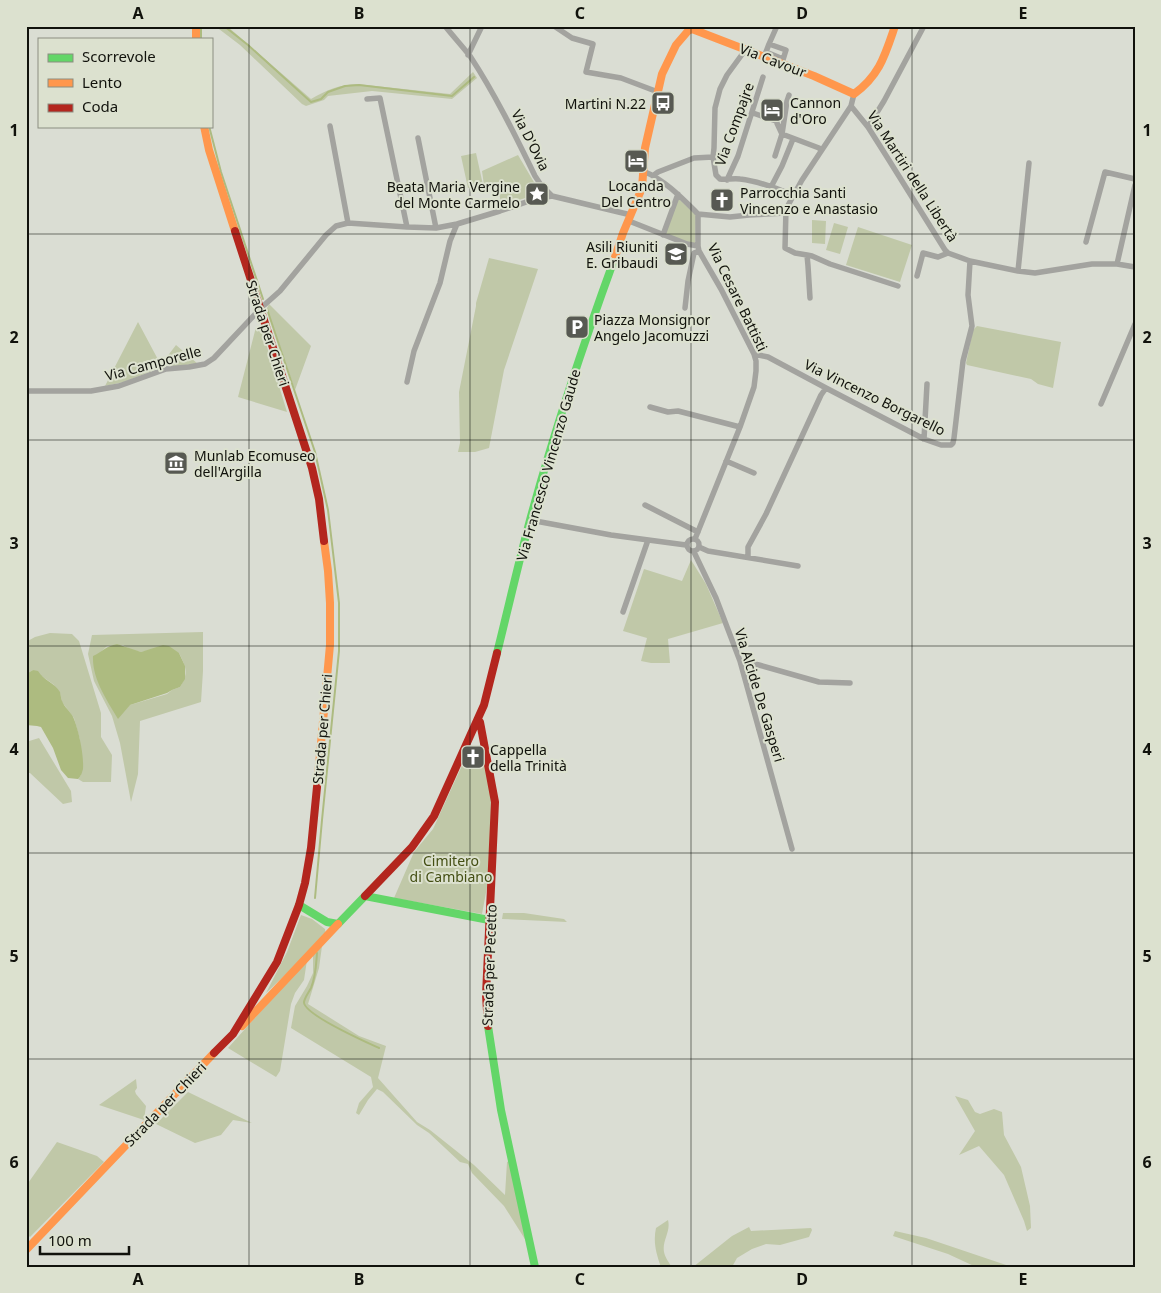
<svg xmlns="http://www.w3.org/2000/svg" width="1161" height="1293" font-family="'Noto Sans',sans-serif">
	<rect width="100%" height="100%" fill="#daddd3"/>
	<path fill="#c0c8a8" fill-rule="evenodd" d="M 215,26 L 227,26 L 311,99 C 327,90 338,85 357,84 L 450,94 L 473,72 L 477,78 L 452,99 L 372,91 L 328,96 L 324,100 L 306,106 L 302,104 L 240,45 Z
		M 476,153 L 483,185 L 468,188 L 461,156 Z
		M 518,155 L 535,184 L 532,196 L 502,205 L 496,183 L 484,185 L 482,171 Z
		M 677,197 L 696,215 L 695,244 L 664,234 Z
		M 812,220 L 826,221 L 825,244 L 812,243 Z
		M 834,223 L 848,227 L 840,254 L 826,250 Z
		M 858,227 L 912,245 L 900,282 L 846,265 Z
		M 489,258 L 538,269 L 504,370 L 489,448 L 475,452 L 458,452 L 460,443 L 459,392 L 476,306 L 476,303 Z
		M 269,304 L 311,346 L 295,390 L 267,308 Z
		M 138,322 L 162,367 L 124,382 L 105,386 Z
		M 977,326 L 1061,342 L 1053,388 L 1038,384 L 1031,379 L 967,365 L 966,363 L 973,330 Z
		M 256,327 L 263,334 L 287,412 L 238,397 Z
		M 176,345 L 198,364 C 186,366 173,369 163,362 Z
		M 691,560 L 706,584 L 723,623 L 668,639 L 670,663 L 651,663 L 641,661 L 647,638 L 623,631 L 644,569 L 682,581 Z
		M 203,632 L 203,671 L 201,702 L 140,721 L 138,774 L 131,802 L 120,743 L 112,716 L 94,681 L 88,654 L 92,635 ZM 123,645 L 131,650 L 141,652 L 151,650 L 179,653 C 186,667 189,673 180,687 L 172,690 L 167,694 L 130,705 L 101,652 L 107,646 Z
		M 50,633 L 72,634 L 79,641 L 101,713 L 101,737 L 112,755 L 111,782 L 83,782 L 78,779 L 81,775 L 80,740 L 74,718 L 62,702 L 60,693 L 53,684 L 33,670 L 26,674 L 26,642 L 35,637 Z
		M 39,738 L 71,791 L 72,802 L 63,804 L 30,773 L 26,773 L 26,742 Z
		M 469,750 L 484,754 L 492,797 L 490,871 L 482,914 L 394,898 L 414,852 L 433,829 Z
		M 503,913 L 524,913 L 564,919 L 567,922 L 502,919 Z
		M 301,915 L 312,919 L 325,929 L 326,936 L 266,993 L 287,952 Z
		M 322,946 L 319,968 L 308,1004 L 359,1036 L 386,1046 L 378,1078 L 417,1122 L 430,1130 L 474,1165 L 505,1195 L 507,1162 L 509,1161 L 528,1244 L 504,1206 L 472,1173 L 468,1164 L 460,1162 L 429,1133 L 417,1125 L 383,1092 L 377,1089 L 368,1100 L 359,1115 L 356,1113 L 359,1103 L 373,1087 L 371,1077 L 291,1028 L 295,1006 L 307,986 L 313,973 L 313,953 Z
		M 307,960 L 304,980 L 295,993 L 291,1004 L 280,1071 L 276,1077 L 228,1048 Z
		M 136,1079 L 137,1088 L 135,1091 L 136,1094 L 146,1106 L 144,1120 L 99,1105 Z
		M 188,1092 L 252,1123 L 233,1120 L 221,1135 L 195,1143 L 156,1124 Z
		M 955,1096 L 968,1100 L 975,1112 L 980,1114 L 994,1109 L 1002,1112 L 1004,1135 L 1021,1167 L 1030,1206 L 1031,1228 L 1027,1231 L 1024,1221 L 1004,1175 L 979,1146 L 959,1155 L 975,1131 Z
		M 57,1142 L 97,1156 L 104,1162 L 30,1237 L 26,1233 L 26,1186 Z
		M 668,1220 C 671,1232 662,1240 664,1252 C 665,1257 669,1263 672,1267 L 661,1267 C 656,1253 653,1242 656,1228 Z
		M 749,1227 L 751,1231 L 811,1228 L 812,1230 L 809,1237 L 780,1245 L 766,1244 L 752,1249 L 737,1258 L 732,1267 L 693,1267 L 732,1236 Z
		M 895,1231 L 926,1238 L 1012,1267 L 976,1267 L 948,1254 L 893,1236 Z"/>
	<path fill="#adbb80" d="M 117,644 L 141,652 L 163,645 L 169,646 L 179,653 L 185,666 L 185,679 L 180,687 L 172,690 L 167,693 L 130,705 L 118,719 C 107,700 92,679 93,656 C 102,652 106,646 117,644 Z
		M 33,670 L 38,671 C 43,680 55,683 60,692 C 61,696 61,700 63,703 C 66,709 72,713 74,719 C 79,732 84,755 83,769 C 82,773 81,776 78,779 L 68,778 L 61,770 L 53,748 L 41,727 L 37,726 L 26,725 L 26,674 Z"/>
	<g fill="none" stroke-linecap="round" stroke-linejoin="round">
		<path stroke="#adbb80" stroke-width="2" d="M 224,26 L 248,45 L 311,102 L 321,99 L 328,92 L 345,86 L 359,85 L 452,96 L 474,77
			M 201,39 L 201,26
			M 209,126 L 221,172 L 263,299
			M 267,309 L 315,452 L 328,510 L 339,603 L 339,651 L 322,820 L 315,898
			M 317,953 C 316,965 316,976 311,988 C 309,992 305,997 304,1002 C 303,1014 368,1043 379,1048"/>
		<path stroke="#a3a39f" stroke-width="5.5" d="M 445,26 C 453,36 462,46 470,56 C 495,94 515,135 535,176 L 541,185 L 552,196 L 631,215
			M 554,26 L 572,38 L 593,44 L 586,72 L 621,78 L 658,92
			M 769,44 L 777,26
			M 746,49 L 727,75 L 720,89 L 715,108 L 714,148 L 713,157 L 716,175 L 720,179 C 726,180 733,178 740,179 C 758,181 776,188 792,195
			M 468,55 L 482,26
			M 782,63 L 786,50 L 769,44 L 766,52 L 783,59
			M 854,94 L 851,106 L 868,127 L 887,157 L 945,250 L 948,253 L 970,261 L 1018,271 L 1035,273 L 1092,264 L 1117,264 L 1135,267
			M 367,99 L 380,98 L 407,227
			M 753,113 L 776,121 L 782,134 L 819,148 L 821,150
			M 330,126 L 348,223
			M 868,127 L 884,101 L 924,26
			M 418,138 L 436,228
			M 775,156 L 782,134 L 787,101 L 789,95
			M 643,171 C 665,180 682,198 698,214 L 698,246 L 699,251 L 721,289 L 754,354 L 756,361 L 756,371 L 754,387 L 740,427 L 695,539
			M 654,175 L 658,172 L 694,158 L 713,157
			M 727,180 L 738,156 L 763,77
			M 771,187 L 782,166 L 793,139
			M 698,214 L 730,217 L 749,215 L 785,213
			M 629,221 L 687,244 L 698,246
			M 663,235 L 678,194
			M 1086,242 L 1105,172 L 1135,179
			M 807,255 L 812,256 L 830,264 L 898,286
			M 1117,264 L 1135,185
			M 1018,271 L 1029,163
			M 917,276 L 923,253 L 938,257 L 948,253
			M 810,298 L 808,266 L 807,255 L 795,253 L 785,248 L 786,209 L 802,180 L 851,106
			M 685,308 L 688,281 L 694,253 L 699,251
			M 754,354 L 768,357 L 826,388 L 924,439 L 941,445 L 951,445 L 953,443 L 954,438 L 963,361 L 972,326 L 968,295 L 970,261
			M 407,382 L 414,351 L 440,283 L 450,241 L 457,224
			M 26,391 L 91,391 L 119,386 L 166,369 L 189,367 L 205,364 L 214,358 L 261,308 L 280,291 L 326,235 L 336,226 L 348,223 L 407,227 L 436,228 L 457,224 L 500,211 L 535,199 L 552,196
			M 1101,404 L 1135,324
			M 650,407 L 668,412 L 678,411 L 740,427
			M 924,439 L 927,384
			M 726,461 L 754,473
			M 645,505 L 698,532
			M 530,520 L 611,535 L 686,545
			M687 545a6 6 0 1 1 12 0a6 6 0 1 1-12 0Z
			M 699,547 L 708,551 L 798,566
			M 694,552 L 716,598 L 740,661 L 792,849
			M 748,557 L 748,547 L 766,514 L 821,395 L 826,388
			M 623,612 L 648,540
			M 740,661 L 759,665 L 819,682 L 850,683"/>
		<path stroke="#63d668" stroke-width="8" d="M 497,653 C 508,609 518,565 530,520 C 554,432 583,345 614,260
			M 299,905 L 327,922 L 338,924 L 365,896 L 489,920
			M 488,1026 L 501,1110 L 535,1267"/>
		<path stroke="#ff974d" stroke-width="8" d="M 196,26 L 196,39
			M 692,29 L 814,76 L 854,94 C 880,75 885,55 895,26
			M 204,126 L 209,150 L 235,231
			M 614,260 L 623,233 L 642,188 L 645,148 L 662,74 L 676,45 L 688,31 L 692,29
			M 317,787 L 330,645 L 330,603 L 328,571 L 324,541
			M 242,1026 L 338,924
			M 26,1250 L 214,1053"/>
		<path stroke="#b3261e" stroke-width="8" d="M 235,231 L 312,468 L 319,499 L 324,541
			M 478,720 L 480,722 L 495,802 L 486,995 L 488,1026
			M 365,896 L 412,847 L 434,816 L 484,705 L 497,653
			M 214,1053 L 233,1034 L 277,962 L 299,905 L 305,883 L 311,848 L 317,787"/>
	</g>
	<path fill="none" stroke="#11120c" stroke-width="1" stroke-opacity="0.55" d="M 249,26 L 249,1267M 470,26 L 470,1267M 691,26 L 691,1267M 912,26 L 912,1267M 26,234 L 1135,234M 26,440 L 1135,440M 26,646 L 1135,646M 26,853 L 1135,853M 26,1059 L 1135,1059"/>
	<defs>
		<g id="bus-square" transform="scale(1.25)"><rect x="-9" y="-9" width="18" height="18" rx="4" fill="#575952" stroke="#dce1cf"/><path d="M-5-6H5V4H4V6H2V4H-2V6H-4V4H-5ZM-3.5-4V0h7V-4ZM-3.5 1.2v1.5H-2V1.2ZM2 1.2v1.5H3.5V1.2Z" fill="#fff"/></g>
		<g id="hotel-square" transform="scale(1.25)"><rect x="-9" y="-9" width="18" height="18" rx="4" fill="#575952" stroke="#dce1cf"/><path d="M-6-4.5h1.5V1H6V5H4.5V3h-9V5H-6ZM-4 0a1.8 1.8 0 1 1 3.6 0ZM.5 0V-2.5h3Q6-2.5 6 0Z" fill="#fff"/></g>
		<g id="sight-square" transform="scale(1.25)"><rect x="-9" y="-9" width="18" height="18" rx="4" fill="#575952" stroke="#dce1cf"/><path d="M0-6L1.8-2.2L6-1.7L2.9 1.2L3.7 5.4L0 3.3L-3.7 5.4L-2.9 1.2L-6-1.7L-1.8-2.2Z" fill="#fff"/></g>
		<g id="church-square" transform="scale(1.25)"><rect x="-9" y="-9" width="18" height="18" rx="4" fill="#575952" stroke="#dce1cf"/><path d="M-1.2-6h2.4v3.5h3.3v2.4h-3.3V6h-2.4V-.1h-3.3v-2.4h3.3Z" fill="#fff"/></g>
		<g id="school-square" transform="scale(1.25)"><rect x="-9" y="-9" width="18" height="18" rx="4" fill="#575952" stroke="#dce1cf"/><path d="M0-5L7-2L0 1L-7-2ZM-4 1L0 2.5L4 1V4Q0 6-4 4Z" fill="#fff"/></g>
		<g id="parking-square" transform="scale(1.25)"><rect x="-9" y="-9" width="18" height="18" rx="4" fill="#575952" stroke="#dce1cf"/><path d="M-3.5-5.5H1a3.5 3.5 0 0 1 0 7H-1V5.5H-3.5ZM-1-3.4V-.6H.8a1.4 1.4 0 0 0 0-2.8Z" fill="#fff"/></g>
		<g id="museum-square" transform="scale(1.25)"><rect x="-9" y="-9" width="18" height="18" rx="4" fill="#575952" stroke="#dce1cf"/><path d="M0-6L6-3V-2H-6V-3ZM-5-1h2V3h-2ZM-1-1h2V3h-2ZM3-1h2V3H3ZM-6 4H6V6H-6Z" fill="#fff"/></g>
	</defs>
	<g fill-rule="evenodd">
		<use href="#bus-square" x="663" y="103"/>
		<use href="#hotel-square" x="772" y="110"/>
		<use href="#hotel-square" x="636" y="161"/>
		<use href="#sight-square" x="537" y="194"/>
		<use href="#church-square" x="722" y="200"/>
		<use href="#school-square" x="676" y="254"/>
		<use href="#parking-square" x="577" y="327"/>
		<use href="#museum-square" x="176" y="463"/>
		<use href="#church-square" x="473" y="757"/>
	</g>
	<g text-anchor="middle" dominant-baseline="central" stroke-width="4" stroke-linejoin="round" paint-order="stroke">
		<g font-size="14" fill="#11120c" stroke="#dce1cf">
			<text transform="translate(773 60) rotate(21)">Via Cavour</text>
			<text transform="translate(734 124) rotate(-70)">Via Compajre</text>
			<text transform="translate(531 140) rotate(63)">Via D'Ovia</text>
			<text transform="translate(913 176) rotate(57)">Via Martiri della Libertà</text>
			<text transform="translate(738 297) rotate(64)">Via Cesare Battisti</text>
			<text transform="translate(268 333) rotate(72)">Strada per Chieri</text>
			<text transform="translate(153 363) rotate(-15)">Via Camporelle</text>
			<text transform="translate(875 397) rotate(26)">Via Vincenzo Borgarello</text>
			<text transform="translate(548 465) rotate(-74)">Via Francesco Vincenzo Gaude</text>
			<text transform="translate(760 695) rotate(73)">Via Alcide De Gasperi</text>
			<text transform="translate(322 729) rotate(-85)">Strada per Chieri</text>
			<text transform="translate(489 965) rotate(-88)">Strada per Pecetto</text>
			<text transform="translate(165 1104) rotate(-46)">Strada per Chieri</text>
		</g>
		<g font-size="14" fill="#11120c" stroke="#dce1cf" text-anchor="start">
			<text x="790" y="102">Cannon<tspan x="790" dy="16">d'Oro</tspan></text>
			<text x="646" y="103" text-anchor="end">Martini N.22</text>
			<text x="636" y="185" text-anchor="middle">Locanda<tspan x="636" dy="16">Del Centro</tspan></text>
			<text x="520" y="186" text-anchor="end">Beata Maria Vergine<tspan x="520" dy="16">del Monte Carmelo</tspan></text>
			<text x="740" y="192">Parrocchia Santi<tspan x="740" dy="16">Vincenzo e Anastasio</tspan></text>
			<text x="658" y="246" text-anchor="end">Asili Riuniti<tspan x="658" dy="16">E. Gribaudi</tspan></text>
			<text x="594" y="319">Piazza Monsignor<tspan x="594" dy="16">Angelo Jacomuzzi</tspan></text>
			<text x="194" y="455">Munlab Ecomuseo<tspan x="194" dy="16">dell'Argilla</tspan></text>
			<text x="490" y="749">Cappella<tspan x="490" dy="16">della Trinità</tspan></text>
		</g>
		<g font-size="14" fill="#444f14" stroke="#dce1cf">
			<text x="451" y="860">Cimitero<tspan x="451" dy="16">di Cambiano</tspan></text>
		</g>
	</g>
	<rect width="1161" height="1293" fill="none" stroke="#dce1cf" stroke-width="55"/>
	<rect x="38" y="38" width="175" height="90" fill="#dce1cf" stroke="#8b8e81"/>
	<rect x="48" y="54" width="25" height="8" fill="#63d668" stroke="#8b8e81"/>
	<text x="82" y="62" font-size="15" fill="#11120c">Scorrevole</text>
	<rect x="48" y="79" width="25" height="8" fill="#ff974d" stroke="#8b8e81"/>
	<text x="82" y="88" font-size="15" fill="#11120c">Lento</text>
	<rect x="48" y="104" width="25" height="8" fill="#b3261e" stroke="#8b8e81"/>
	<text x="82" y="112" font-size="15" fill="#11120c">Coda</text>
	<path d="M40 1246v8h89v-8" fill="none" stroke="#11120c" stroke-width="2.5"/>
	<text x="48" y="1246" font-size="15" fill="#11120c" stroke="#dce1cf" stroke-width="4" paint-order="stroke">100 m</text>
	<rect x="28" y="28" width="1106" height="1238" fill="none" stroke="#11120c" stroke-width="2"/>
	<g font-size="16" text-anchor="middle" font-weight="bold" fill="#11120c">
		<text x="138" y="19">A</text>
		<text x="359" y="19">B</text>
		<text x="580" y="19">C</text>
		<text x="802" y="19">D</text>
		<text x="1023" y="19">E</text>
		<text x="14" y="136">1</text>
		<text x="1147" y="136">1</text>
		<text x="14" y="343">2</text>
		<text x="1147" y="343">2</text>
		<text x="14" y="549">3</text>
		<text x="1147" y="549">3</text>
		<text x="14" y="755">4</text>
		<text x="1147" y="755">4</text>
		<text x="14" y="962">5</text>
		<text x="1147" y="962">5</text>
		<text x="14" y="1168">6</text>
		<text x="1147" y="1168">6</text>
		<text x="138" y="1285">A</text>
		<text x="359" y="1285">B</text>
		<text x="580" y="1285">C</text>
		<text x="802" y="1285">D</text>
		<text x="1023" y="1285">E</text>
	</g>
</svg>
